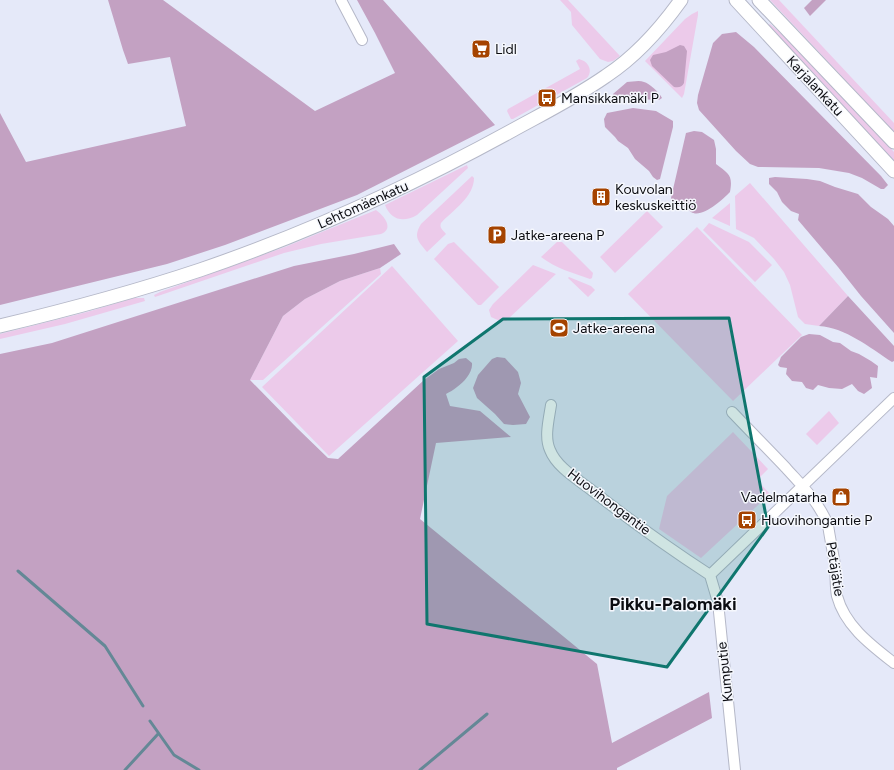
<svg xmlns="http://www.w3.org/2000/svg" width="894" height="770" font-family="Figtree,sans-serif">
	<rect width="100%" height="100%" fill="#e5e9f9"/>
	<path fill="#eccaea" d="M 560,0 L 568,0 L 620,56 L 613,61 L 608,62 L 600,59 L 572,25 L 571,12 Z
		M 770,0 L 779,0 L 894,123 L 894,132 Z
		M 698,11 L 698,15 L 684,94 L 682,98 L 645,61 L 685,19 L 692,14 Z
		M 770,24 L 797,47 L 894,152 L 894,163 L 767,26 Z
		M 579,59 L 584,61 C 590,65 592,72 587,78 L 513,119 L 511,119 L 507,111 L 508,109 L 580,69 L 576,61 Z
		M 467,165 L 468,168 L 417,215 C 403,223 391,220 385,205 Z
		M 472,176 L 474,178 C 474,197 453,210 441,223 C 439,228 443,230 446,234 L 427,252 C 418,241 413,237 421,224 Z
		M 750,183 L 848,296 L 819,326 L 805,324 L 798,317 L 790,285 L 784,272 L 774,259 L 754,238 L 736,229 L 735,196 Z
		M 730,203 L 730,226 L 712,218 Z
		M 376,210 C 383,215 395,228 381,234 L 321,244 L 284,253 L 155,297 L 154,295 L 160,292 L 285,247 Z
		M 647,211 L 663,227 L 615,273 L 600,257 Z
		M 709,223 L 749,242 L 772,265 L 755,282 L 703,230 Z
		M 697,227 L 802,335 L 733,401 L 628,294 Z
		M 454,242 L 499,287 L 481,305 L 478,305 L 434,259 L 448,244 Z
		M 557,242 L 562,242 L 593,273 L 592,278 L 590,279 C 573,273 555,268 541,257 Z
		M 533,265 L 556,274 L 506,321 L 500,321 L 491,317 L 489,310 L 493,304 Z
		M 392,266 L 458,341 L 329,456 L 262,387 Z
		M 380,268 L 381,274 L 263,380 L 250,380 L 283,316 L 305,299 L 340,281 Z
		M 569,277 L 591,286 L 595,290 L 588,297 L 568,278 Z
		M 134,298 L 144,298 L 145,301 L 65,324 L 0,339 L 0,334 L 87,312 Z
		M 829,411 L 839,423 L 817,445 L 806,434 Z
		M 733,432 L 768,469 L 757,480 L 770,494 L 701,558 L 659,529 L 667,496 Z"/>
	<path fill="#c3a1c2" d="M 108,0 L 163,0 L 315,111 L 395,73 L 375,33 L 357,0 L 383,0 L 495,125 L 357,195 L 225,245 L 167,264 L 0,305 L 0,113 L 26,162 L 186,126 L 170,57 L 128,64 L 123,50 Z
		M 812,0 L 826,0 L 810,16 L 804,8 Z
		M 736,32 L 754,47 L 881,176 L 888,185 L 884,189 L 881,189 L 862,178 L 849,173 L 819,168 L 758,167 L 750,164 L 736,151 L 699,110 L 697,103 L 698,95 L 713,43 L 722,34 Z
		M 680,45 L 684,46 L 687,51 L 684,83 C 682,87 679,88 674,87 L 652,66 L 650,60 L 653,55 L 666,52 Z
		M 627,82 C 632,82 639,80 644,82 C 649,83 660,93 662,98 L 659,100 L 655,100 L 614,97 L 613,94 Z
		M 633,108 L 656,111 L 673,121 L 673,127 L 660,179 L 657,180 L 653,177 L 649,171 L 635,159 L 628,148 L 618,141 L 615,137 L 605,127 L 604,119 L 607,113 Z
		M 694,131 L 702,132 L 714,140 L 716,149 L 716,164 C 729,174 733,175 730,192 C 723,199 702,219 691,212 C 689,211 688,209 687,207 L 675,205 L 671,198 L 686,133 Z
		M 775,177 L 807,179 L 820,181 L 835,187 L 858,194 L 871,207 L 888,219 L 894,226 L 894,333 L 861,296 L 838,267 L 798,220 L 799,214 L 791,211 L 782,202 L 777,192 L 769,184 L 769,178 Z
		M 394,244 L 401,254 L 380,268 L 340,281 L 305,299 L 283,316 L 250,380 L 297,428 L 328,458 L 338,459 L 424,380 L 439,369 L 454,363 L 459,359 L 466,358 L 472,363 C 473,372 464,382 457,387 C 454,390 449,392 446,394 L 450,406 L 480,411 L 511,437 L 436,443 L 420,519 L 597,664 L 612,743 L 709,692 L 712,718 L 617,768 L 617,770 L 0,770 L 0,354 L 52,343 L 294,266 L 354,254 Z
		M 848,296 L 894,346 L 894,361 L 892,362 C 869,347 846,328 819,326 Z
		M 809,334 L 820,335 L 833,342 L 840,343 L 851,351 L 859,354 L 871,361 L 878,366 L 877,378 L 870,377 L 872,388 L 864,394 L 858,391 L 852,384 L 842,389 L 829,388 L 818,385 L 813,390 L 806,388 L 802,382 L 792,381 L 786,374 L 787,368 L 780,367 L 778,365 L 781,357 L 801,337 Z
		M 497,357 L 505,358 L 518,372 L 521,383 L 518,394 L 530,417 L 526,424 L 513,425 L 504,424 L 495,414 L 477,398 L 473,388 L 478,375 L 492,359 Z"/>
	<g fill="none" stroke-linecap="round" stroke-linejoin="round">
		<path stroke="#648896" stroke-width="3" d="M 18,571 L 105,646 L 143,706
			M 150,721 L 174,755 L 199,770
			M 125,770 L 158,734
			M 420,770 L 487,714"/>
		<g stroke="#b5b8c8" stroke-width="12">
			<path id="street" d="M 341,0 L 362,40
				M 551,405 C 549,419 544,437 550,450 C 557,468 579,480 594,492 C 631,521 670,549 710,575
				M 732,412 C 750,431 768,449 786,468 C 802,486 819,502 828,525 C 830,539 833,552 835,565 C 836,575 835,586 837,596 C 845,626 871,645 894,663
				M 710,575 L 894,398
				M 710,575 L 718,602 L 735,770"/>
		</g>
		<g stroke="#b5b8c8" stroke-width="15">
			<path id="secondary" d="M 736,0 L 894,171
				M 759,0 L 894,142
				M 0,326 C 67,310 134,292 200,270 C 308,233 413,185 513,130 C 544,113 576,97 606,76 C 635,57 661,28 681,0"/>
		</g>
		<use href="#street" stroke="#fff" stroke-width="10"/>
		<use href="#secondary" stroke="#fff" stroke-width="13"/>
	</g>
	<path fill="#0f766e" fill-opacity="0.2" stroke="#0f766e" stroke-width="3" stroke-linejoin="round" d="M 729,318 L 768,527 L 667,667 L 427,624 L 424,377 L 503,319 Z"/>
	<defs>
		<g id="supermarket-square" transform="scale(1)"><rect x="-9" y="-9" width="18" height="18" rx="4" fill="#a54300" stroke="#f5f7fd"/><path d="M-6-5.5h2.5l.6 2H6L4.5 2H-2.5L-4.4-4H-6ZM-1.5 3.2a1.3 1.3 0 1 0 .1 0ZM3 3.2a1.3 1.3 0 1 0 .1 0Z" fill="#fff"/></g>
		<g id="bus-square" transform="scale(1)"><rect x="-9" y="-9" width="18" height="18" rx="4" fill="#a54300" stroke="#f5f7fd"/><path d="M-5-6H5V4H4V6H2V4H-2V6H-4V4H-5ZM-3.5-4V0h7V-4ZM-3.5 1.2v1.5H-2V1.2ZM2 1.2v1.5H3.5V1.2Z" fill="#fff"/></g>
		<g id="building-square" transform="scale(1)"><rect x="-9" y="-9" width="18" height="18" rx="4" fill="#a54300" stroke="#f5f7fd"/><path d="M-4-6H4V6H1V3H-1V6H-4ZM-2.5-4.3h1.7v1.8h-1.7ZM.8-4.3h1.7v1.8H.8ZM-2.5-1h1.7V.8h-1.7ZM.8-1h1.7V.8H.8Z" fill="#fff"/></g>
		<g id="parking-square" transform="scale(1)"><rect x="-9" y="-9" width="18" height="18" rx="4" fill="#a54300" stroke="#f5f7fd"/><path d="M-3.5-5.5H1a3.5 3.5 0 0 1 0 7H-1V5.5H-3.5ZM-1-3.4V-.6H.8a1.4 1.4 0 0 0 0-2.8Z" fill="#fff"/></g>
		<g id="stadium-square" transform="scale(1)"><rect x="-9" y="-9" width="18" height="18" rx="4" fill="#a54300" stroke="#f5f7fd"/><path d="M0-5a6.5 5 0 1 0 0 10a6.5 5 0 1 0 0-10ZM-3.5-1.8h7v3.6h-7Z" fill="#fff"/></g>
		<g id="shop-square" transform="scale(1)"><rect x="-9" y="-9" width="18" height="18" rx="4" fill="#a54300" stroke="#f5f7fd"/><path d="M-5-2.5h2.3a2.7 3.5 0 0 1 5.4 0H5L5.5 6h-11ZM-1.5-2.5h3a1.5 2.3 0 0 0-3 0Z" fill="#fff"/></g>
	</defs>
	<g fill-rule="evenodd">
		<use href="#supermarket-square" x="481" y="49"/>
		<use href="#bus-square" x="547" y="98"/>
		<use href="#building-square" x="601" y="197"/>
		<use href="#parking-square" x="497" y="235"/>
		<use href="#stadium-square" x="559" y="328"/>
		<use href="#shop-square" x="841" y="497"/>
		<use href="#bus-square" x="747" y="520"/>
	</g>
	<g text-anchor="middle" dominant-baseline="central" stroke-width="3" stroke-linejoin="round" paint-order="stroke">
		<g font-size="14" fill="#0b0c11" stroke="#f5f7fd" text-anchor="start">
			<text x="495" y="49">Lidl</text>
			<text x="561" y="98">Mansikkamäki P</text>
			<text x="615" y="189">Kouvolan<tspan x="615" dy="16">keskuskeittiö</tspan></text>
			<text x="511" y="235">Jatke-areena P</text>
			<text x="573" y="328">Jatke-areena</text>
			<text x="827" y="497" text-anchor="end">Vadelmatarha</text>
			<text x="761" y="520">Huovihongantie P</text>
		</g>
		<g font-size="14" fill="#0b0c11" stroke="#f5f7fd">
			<text transform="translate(815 86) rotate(47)">Karjalankatu</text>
			<text transform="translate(363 205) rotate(-24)">Lehtomäenkatu</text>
			<text transform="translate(609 502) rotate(37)">Huovihongantie</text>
			<text transform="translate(835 569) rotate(81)">Petäjätie</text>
			<text transform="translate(725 672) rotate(-96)">Kumputie</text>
		</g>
		<g font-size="18" font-weight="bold" fill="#0b0c11" stroke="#f5f7fd">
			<text x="673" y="604">Pikku-Palomäki</text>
		</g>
	</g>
</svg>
